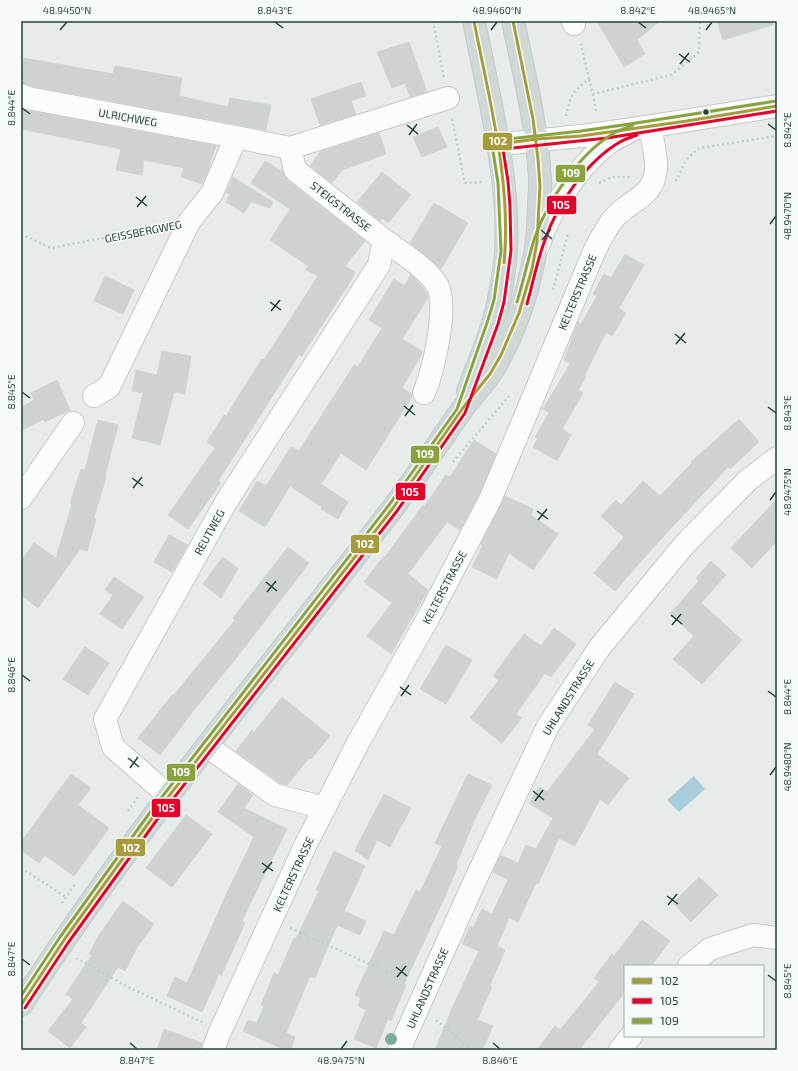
<svg xmlns="http://www.w3.org/2000/svg" width="798" height="1071" font-family="'Exo 2',sans-serif">
	<rect width="100%" height="100%" fill="#e7eceb"/>
	<path fill="#a7ccdb" d="M 694,776 L 705,789 L 679,812 L 667,800 Z"/>
	<path fill="#ced3d2" stroke="#d0d5d4" d="M 597,21 L 660,21 L 637,40 L 645,54 L 624,67 Z
		M 717,21 L 773,21 L 773,25 L 723,40 Z
		M 409,42 L 427,92 L 410,97 L 405,83 L 392,88 L 377,52 Z
		M 24,58 L 113,74 L 115,66 L 182,78 L 179,96 L 228,107 L 230,98 L 271,105 L 266,130 L 32,86 L 21,83 L 21,75 Z
		M 361,82 L 366,96 L 351,101 L 356,114 L 320,125 L 311,99 Z
		M 21,109 L 26,110 L 216,146 L 210,163 L 211,164 L 202,184 L 181,177 L 184,168 L 144,160 L 142,175 L 116,170 L 121,149 L 21,129 Z
		M 438,127 L 447,147 L 422,157 L 413,137 Z
		M 379,133 L 386,154 L 342,170 L 332,183 L 310,166 L 320,152 Z
		M 265,161 L 283,172 L 287,180 L 365,241 L 345,266 L 355,272 L 345,291 L 344,291 L 302,356 L 299,355 L 218,481 L 221,483 L 188,529 L 168,515 L 215,448 L 207,442 L 224,415 L 226,416 L 262,359 L 264,360 L 318,276 L 306,270 L 308,266 L 270,240 L 290,209 L 251,183 Z
		M 382,172 L 411,195 L 388,223 L 382,218 L 380,221 L 357,202 Z
		M 233,177 L 273,202 L 270,208 L 251,202 L 244,213 L 226,202 L 230,194 L 226,193 Z
		M 434,203 L 468,223 L 441,269 L 426,256 L 410,243 Z
		M 625,254 L 644,265 L 619,308 L 626,313 L 612,336 L 606,332 L 585,375 L 586,376 L 578,390 L 583,393 L 562,429 L 571,435 L 557,461 L 533,447 L 538,438 L 535,437 L 549,413 L 543,409 L 570,364 L 564,360 L 578,322 L 581,324 L 597,296 L 593,294 L 604,274 L 611,278 Z
		M 411,275 L 425,290 L 428,298 L 402,339 L 423,352 L 402,388 L 412,394 L 412,397 L 366,470 L 341,453 L 321,484 L 348,502 L 338,519 L 321,509 L 322,507 L 290,486 L 265,527 L 239,511 L 257,481 L 266,486 L 291,447 L 299,451 L 354,365 L 358,367 L 382,328 L 369,320 L 394,279 L 404,286 Z
		M 105,276 L 134,290 L 123,314 L 94,301 Z
		M 162,351 L 191,356 L 185,394 L 174,392 L 160,445 L 132,438 L 143,393 L 132,391 L 136,370 L 157,375 Z
		M 57,380 L 70,410 L 45,422 L 43,419 L 21,431 L 21,408 L 34,400 L 31,393 Z
		M 739,419 L 759,442 L 730,469 L 728,467 L 651,550 L 615,591 L 594,573 L 624,537 L 601,516 L 616,500 L 621,505 L 643,481 L 660,496 L 692,463 L 691,462 Z
		M 98,420 L 118,425 L 105,476 L 106,477 L 94,518 L 96,519 L 87,551 L 80,549 L 38,608 L 21,595 L 21,561 L 34,543 L 56,558 L 72,504 L 70,504 L 81,469 L 85,470 Z
		M 474,440 L 496,454 L 479,495 L 460,530 L 447,522 L 408,574 L 428,590 L 391,654 L 367,636 L 392,603 L 364,582 L 384,556 L 385,557 L 423,505 L 424,507 L 446,475 L 450,477 Z
		M 505,496 L 533,509 L 531,515 L 558,534 L 533,570 L 509,553 L 497,579 L 472,567 L 483,545 L 481,544 Z
		M 777,499 L 777,541 L 752,568 L 731,548 Z
		M 169,535 L 188,545 L 172,572 L 154,562 Z
		M 288,547 L 309,563 L 241,652 L 194,710 L 160,755 L 138,738 L 173,694 L 174,695 L 235,620 L 233,618 Z
		M 223,557 L 238,569 L 221,598 L 203,584 Z
		M 711,561 L 726,575 L 701,603 L 742,640 L 702,684 L 673,659 L 694,636 L 670,614 L 699,581 L 696,578 Z
		M 114,577 L 144,597 L 122,629 L 100,614 L 113,595 L 105,590 Z
		M 554,628 L 576,644 L 551,677 L 545,673 L 516,714 L 522,718 L 502,743 L 470,718 L 499,680 L 493,676 L 524,634 L 541,646 Z
		M 446,645 L 472,660 L 446,704 L 420,689 Z
		M 85,647 L 109,663 L 88,695 L 63,679 Z
		M 615,682 L 634,694 L 597,754 L 629,778 L 608,805 L 600,799 L 575,846 L 559,838 L 538,884 L 536,883 L 518,922 L 509,918 L 497,946 L 505,950 L 490,985 L 492,987 L 477,1020 L 493,1026 L 482,1050 L 435,1050 L 453,1006 L 479,951 L 462,944 L 470,926 L 473,928 L 482,909 L 492,914 L 508,880 L 493,872 L 501,855 L 518,863 L 526,845 L 536,849 L 553,818 L 529,803 L 539,787 L 547,792 L 595,729 L 588,725 Z
		M 282,697 L 330,736 L 311,759 L 309,758 L 287,785 L 280,783 L 236,751 L 252,730 L 254,732 Z
		M 71,774 L 91,788 L 78,805 L 109,828 L 74,876 L 45,855 L 39,863 L 21,850 L 21,842 Z
		M 468,774 L 492,785 L 474,821 L 456,865 L 458,866 L 442,903 L 404,984 L 406,985 L 391,1021 L 388,1019 L 376,1048 L 354,1039 L 366,1010 L 358,1006 L 361,998 L 355,995 L 384,931 L 394,935 L 416,890 L 420,892 L 442,846 L 435,843 Z
		M 238,784 L 253,795 L 244,808 L 287,829 L 242,921 L 245,923 L 221,976 L 219,974 L 202,1012 L 167,996 L 175,977 L 187,983 L 226,895 L 254,837 L 218,812 Z
		M 384,794 L 411,808 L 390,847 L 377,840 L 368,860 L 355,850 Z
		M 186,815 L 212,834 L 172,887 L 146,868 Z
		M 334,851 L 365,866 L 344,911 L 366,921 L 360,935 L 337,925 L 315,978 L 310,976 L 286,1033 L 295,1037 L 291,1050 L 285,1050 L 243,1031 L 248,1020 L 257,1023 L 264,1006 L 261,1005 L 274,973 L 278,975 L 294,938 L 296,939 L 319,891 L 316,890 Z
		M 699,877 L 718,895 L 691,922 L 673,903 Z
		M 123,901 L 154,924 L 136,949 L 125,971 L 118,967 L 81,1023 L 86,1027 L 70,1048 L 48,1031 L 73,999 L 66,994 L 92,955 L 89,954 L 99,935 Z
		M 642,920 L 670,941 L 651,966 L 625,966 L 625,992 L 579,1050 L 537,1050 L 555,1026 L 560,1030 L 599,982 L 594,978 L 612,954 L 614,956 Z
		M 164,1029 L 202,1043 L 201,1050 L 157,1050 Z"/>
	<g fill="none" stroke-linecap="round" stroke-linejoin="round">
		<g stroke="#c4c9c8" stroke-width="24">
			<path id="minor" d="M 573,21 L 574,24
				M 21,95 L 28,98 L 236,137 L 290,148 L 448,98
				M 497,145 C 525,141 553,139 582,136 C 647,128 712,116 777,106
				M 384,240 C 402,253 423,266 436,283 C 450,303 433,371 424,393
				M 538,246 C 551,207 587,149 627,133
				M 94,396 L 109,387 L 189,222 L 212,193 L 236,137
				M 21,498 L 73,423
				M 207,746 L 275,795 L 325,808
				M 169,796 L 113,747 L 105,719 L 226,502 L 379,265 L 384,240 L 295,170 L 290,148
				M 689,966 L 710,949 L 753,935 L 777,938
				M 213,1050 L 219,1034 L 305,846 L 359,741 L 428,618 L 490,500 L 594,252 C 600,240 606,227 615,217 C 630,200 654,197 656,169 C 657,157 652,139 650,126
				M 399,1050 L 472,887 L 548,726 L 600,647 L 685,544 L 748,480 L 777,458
				M 620,1050 L 631,1036"/>
		</g>
		<g stroke="#c2cbca" stroke-width="24">
			<path id="major" d="M 468,391 C 479,361 493,331 499,299 C 502,284 505,267 506,251 C 510,177 488,94 474,21
				M 21,1005 C 133,831 267,671 393,508 C 417,476 438,443 461,411 C 471,396 485,383 494,368 C 514,334 528,293 535,254 C 538,239 538,222 539,206 C 539,197 541,188 540,179 C 537,125 524,73 513,21"/>
		</g>
		<path stroke="#c2cccb" stroke-width="2.5" stroke-dasharray="2 3" stroke-linecap="butt" d="M 433,21 L 444,78
			M 589,79 L 593,94 L 671,75 L 699,52 L 700,21
			M 593,94 L 596,111
			M 566,116 C 571,96 571,92 589,79 L 581,44
			M 452,119 L 465,183 L 482,182
			M 675,180 L 677,180 L 686,160 L 699,148 L 777,136
			M 599,183 L 612,177 L 631,177
			M 21,234 L 51,248 L 163,227
			M 553,290 L 568,233
			M 453,462 L 509,396
			M 128,811 L 138,797
			M 21,868 L 66,897
			M 62,903 L 75,884
			M 290,928 L 407,981
			M 76,958 L 128,987 L 202,1022
			M 436,1020 L 472,1050"/>
		<use href="#minor" stroke="#fbfcfc" stroke-width="22"/>
		<use href="#major" stroke="#cfd7d7" stroke-width="22"/>
		<g stroke="#f6faf9" stroke-width="6">
			<path id="bus-1" d="M 474,21 C 489,99 512,184 504,263
				M 501,144 L 536,139 L 581,136 L 687,121 L 777,106
				M 21,1005 L 64,940 L 155,814 L 393,508 L 465,405 L 490,374 L 501,355 L 519,313 L 532,269 L 537,242 L 540,186 L 538,159 L 533,119 L 513,21"/>
		</g>
		<g stroke="#f6faf9" stroke-width="6">
			<path id="bus-2" d="M 527,304 C 533,283 537,261 545,240 C 557,204 587,161 620,142 C 625,139 631,137 637,135
				M 25,1008 L 68,943 L 159,817 L 397,511 L 465,413 L 498,324 L 504,302 L 511,251 L 510,206 L 508,181 L 503,149 L 607,138 L 777,111"/>
		</g>
		<g stroke="#f6faf9" stroke-width="6">
			<path id="bus-3" d="M 517,302 C 524,280 528,258 535,237 C 548,200 581,151 616,132 C 622,129 628,128 633,125
				M 21,996 L 60,937 L 151,811 L 389,505 L 457,409 L 488,320 L 494,300 L 501,251 L 498,183 L 492,145 L 493,142 L 507,139 L 581,131 L 630,124 L 776,101"/>
		</g>
		<use href="#bus-1" stroke="#a79c3b" stroke-width="3"/>
		<use href="#bus-2" stroke="#e4002b" stroke-width="3"/>
		<use href="#bus-3" stroke="#8aa33f" stroke-width="3"/>
	</g>
	<circle fill="#80ad99" cx="391" cy="1039" r="6"/>
	<path fill="none" stroke="#23413e" stroke-width="1.5" d="M 275,22 L 283,28M 638,22 L 646,28M 60,30 L 67,22M 491,30 L 497,22M 706,30 L 712,22M 679,54 L 690,62M 680,64 L 689,53M 22,108 L 30,114M 768,124 L 776,130M 407,125 L 418,134M 409,135 L 417,124M 136,197 L 147,206M 137,207 L 146,196M 770,224 L 776,216M 541,230 L 552,239M 542,240 L 551,229M 270,302 L 281,310M 271,311 L 280,300M 675,334 L 686,343M 676,344 L 685,333M 22,392 L 30,398M 404,406 L 415,415M 768,407 L 776,413M 405,416 L 413,405M 132,478 L 143,486M 133,488 L 142,477M 770,500 L 776,492M 537,511 L 548,519M 538,520 L 547,509M 266,582 L 277,591M 267,592 L 276,581M 671,615 L 682,624M 672,625 L 681,614M 22,675 L 30,681M 400,687 L 411,695M 768,691 L 776,697M 401,696 L 409,685M 128,758 L 139,767M 130,768 L 138,757M 770,775 L 776,767M 533,791 L 544,800M 535,801 L 543,790M 262,863 L 273,871M 263,873 L 272,862M 667,896 L 678,904M 668,905 L 677,894M 22,959 L 30,965M 396,967 L 407,976M 768,975 L 776,981M 397,977 L 406,966M 130,1043 L 137,1049M 493,1043 L 500,1049M 341,1049 L 347,1041"/>
	<circle fill="#23413e" stroke="#f6faf9" stroke-width="1.5" cx="706" cy="112" r="3.5"/>
	<g text-anchor="middle" dominant-baseline="central" stroke-width="3" stroke-linejoin="round" paint-order="stroke">
		<g font-size="11" fill="#23413e" stroke="#f6faf9">
			<text transform="translate(128 117) rotate(10)">ULRICHWEG</text>
			<text transform="translate(341 206) rotate(38)">STEIGSTRASSE</text>
			<text transform="translate(143 231) rotate(-11)">GEISSBERGWEG</text>
			<text transform="translate(577 292) rotate(-67)">KELTERSTRASSE</text>
			<text transform="translate(209 532) rotate(-61)">REUTWEG</text>
			<text transform="translate(444 587) rotate(-62)">KELTERSTRASSE</text>
			<text transform="translate(568 697) rotate(-58)">UHLANDSTRASSE</text>
			<text transform="translate(293 874) rotate(-65)">KELTERSTRASSE</text>
			<text transform="translate(427 988) rotate(-66)">UHLANDSTRASSE</text>
		</g>
	</g>
	<g stroke="#f6faf9" stroke-width="1.5">
		<rect x="482" y="132" width="31" height="19" rx="4" fill="#a79c3b"/>
		<rect x="555" y="164" width="31" height="19" rx="4" fill="#8aa33f"/>
		<rect x="546" y="195" width="31" height="20" rx="4" fill="#e4002b"/>
		<rect x="410" y="445" width="30" height="19" rx="4" fill="#8aa33f"/>
		<rect x="395" y="482" width="31" height="19" rx="4" fill="#e4002b"/>
		<rect x="350" y="534" width="30" height="20" rx="4" fill="#a79c3b"/>
		<rect x="166" y="763" width="30" height="19" rx="4" fill="#8aa33f"/>
		<rect x="151" y="798" width="30" height="20" rx="4" fill="#e4002b"/>
		<rect x="115" y="838" width="31" height="19" rx="4" fill="#a79c3b"/>
	</g>
	<g font-size="11" text-anchor="middle" font-weight="bold" fill="#fff">
		<text x="498" y="145">102</text>
		<text x="571" y="177">109</text>
		<text x="561" y="209">105</text>
		<text x="425" y="458">109</text>
		<text x="410" y="496">105</text>
		<text x="365" y="548">102</text>
		<text x="181" y="776">109</text>
		<text x="166" y="812">105</text>
		<text x="131" y="852">102</text>
	</g>
	<rect width="798" height="1071" fill="none" stroke="#f6faf9" stroke-width="44"/>
	<rect x="624" y="965" width="140" height="72" fill="#f6faf9" stroke="#a2b0ae"/>
	<rect x="632" y="978" width="20" height="6" fill="#a79c3b" stroke="#a2b0ae"/>
	<text x="660" y="985" font-size="12" fill="#23413e">102</text>
	<rect x="632" y="998" width="20" height="6" fill="#e4002b" stroke="#a2b0ae"/>
	<text x="660" y="1005" font-size="12" fill="#23413e">105</text>
	<rect x="632" y="1018" width="20" height="6" fill="#8aa33f" stroke="#a2b0ae"/>
	<text x="660" y="1025" font-size="12" fill="#23413e">109</text>
	<rect x="22" y="22" width="754" height="1027" fill="none" stroke="#23413e" stroke-width="1.5"/>
	<g font-size="10" text-anchor="middle" fill="#23413e">
		<text x="67" y="14">48.9450°N</text>
		<text x="275" y="14">8.843°E</text>
		<text x="497" y="14">48.9460°N</text>
		<text x="638" y="14">8.842°E</text>
		<text x="712" y="14">48.9465°N</text>
		<text transform="translate(11 108) rotate(-90)" y="4">8.844°E</text>
		<text transform="translate(787 130) rotate(-90)" y="4">8.842°E</text>
		<text transform="translate(787 216) rotate(-90)" y="4">48.9470°N</text>
		<text transform="translate(11 392) rotate(-90)" y="4">8.845°E</text>
		<text transform="translate(787 413) rotate(-90)" y="4">8.843°E</text>
		<text transform="translate(787 492) rotate(-90)" y="4">48.9475°N</text>
		<text transform="translate(11 675) rotate(-90)" y="4">8.846°E</text>
		<text transform="translate(787 697) rotate(-90)" y="4">8.844°E</text>
		<text transform="translate(787 767) rotate(-90)" y="4">48.9480°N</text>
		<text transform="translate(11 959) rotate(-90)" y="4">8.847°E</text>
		<text transform="translate(787 981) rotate(-90)" y="4">8.845°E</text>
		<text x="137" y="1064">8.847°E</text>
		<text x="341" y="1064">48.9475°N</text>
		<text x="500" y="1064">8.846°E</text>
	</g>
</svg>
